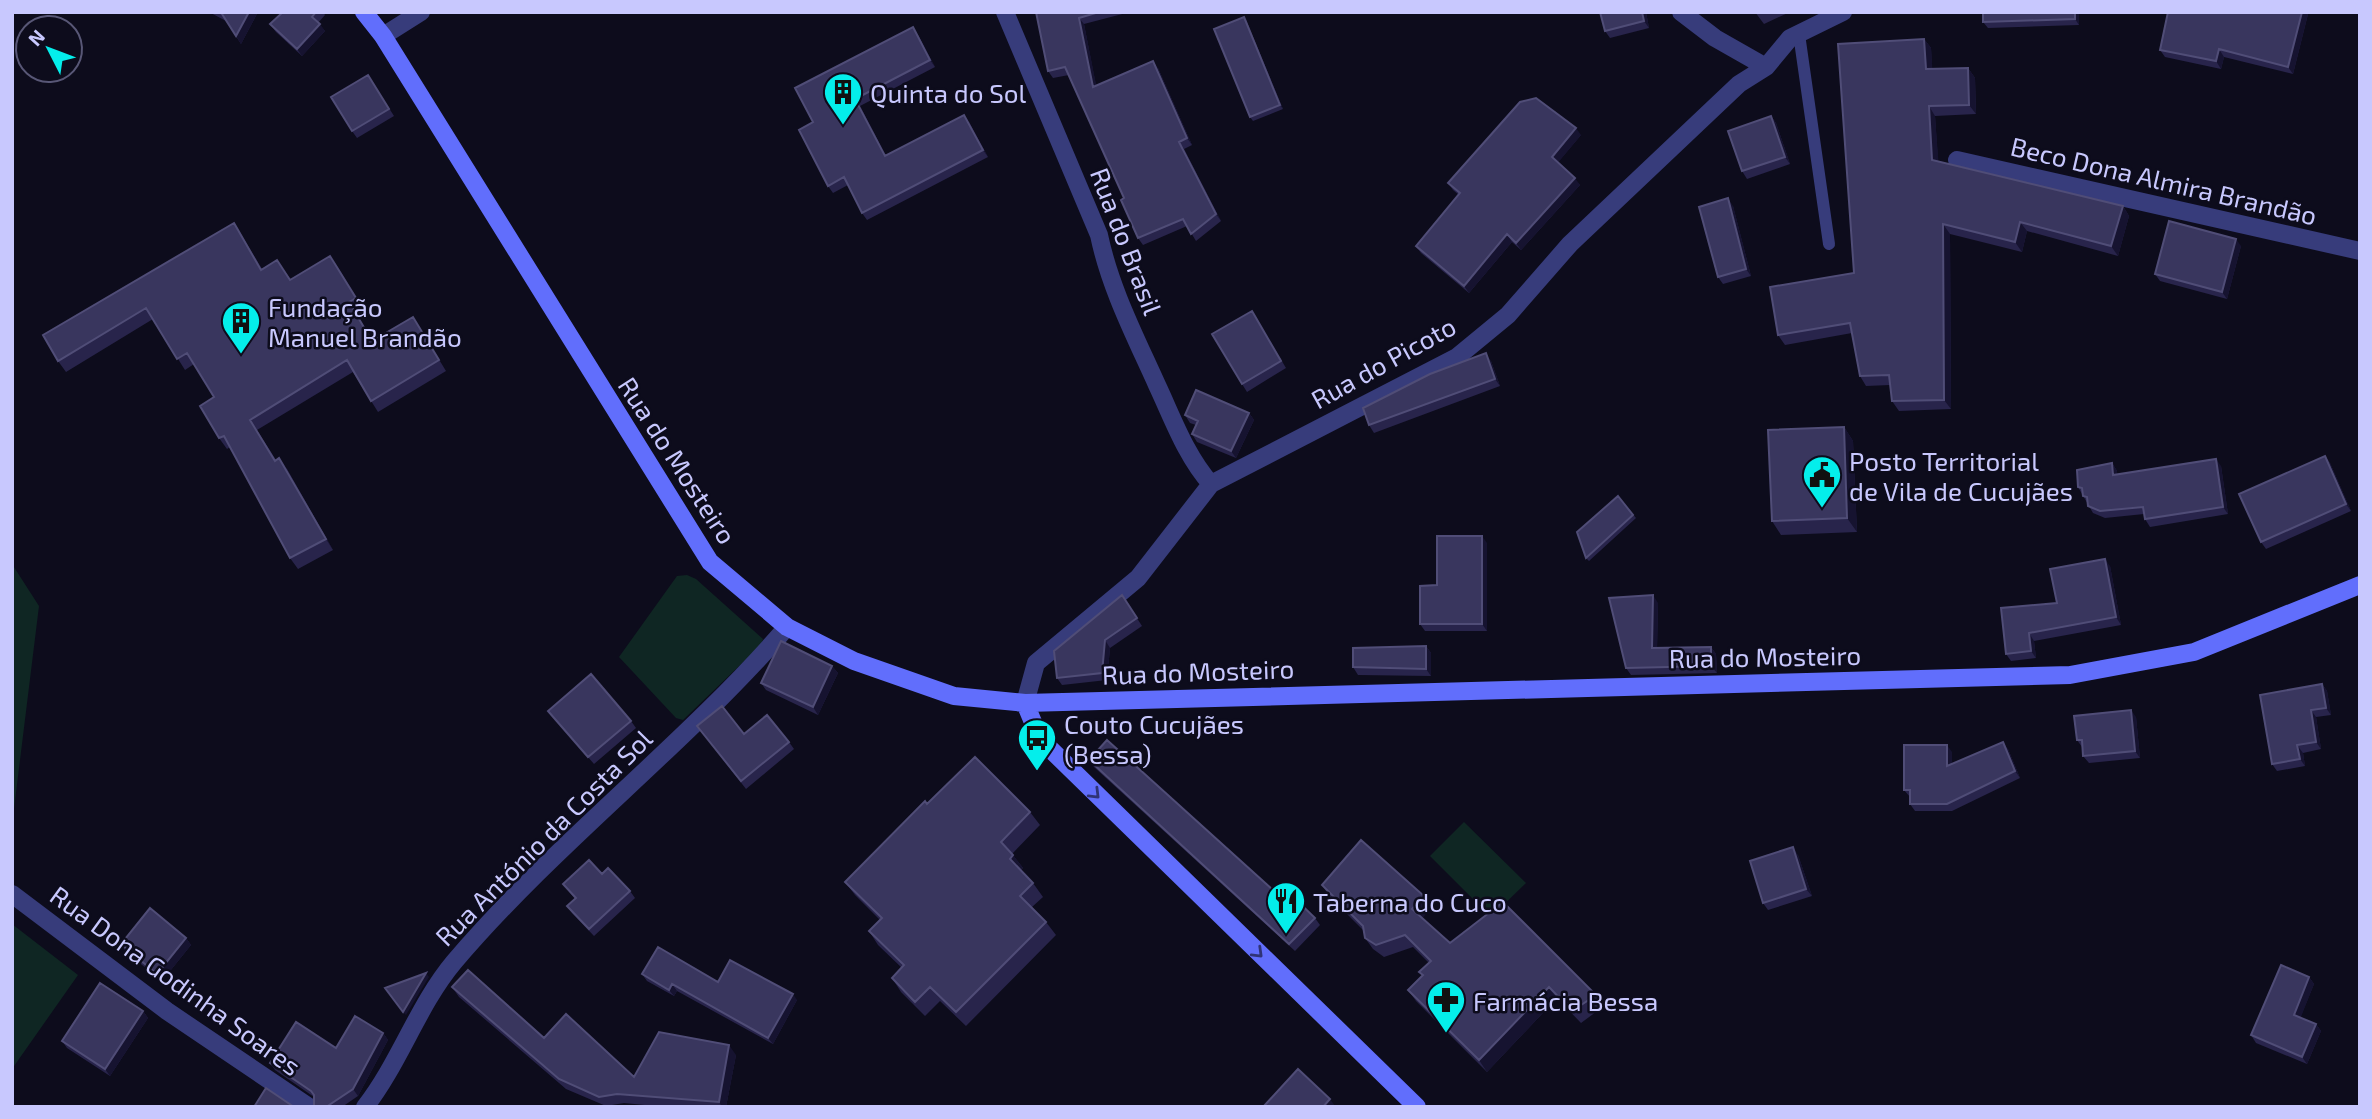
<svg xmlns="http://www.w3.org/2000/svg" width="2372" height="1119" font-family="'Exo 2',sans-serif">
	<rect width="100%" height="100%" fill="#0d0c1c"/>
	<path fill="#0f2623" d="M 12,564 L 39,606 L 12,825 Z
		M 687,575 L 696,579 L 763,639 L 762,644 L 683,720 L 676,718 L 619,657 L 677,576 Z
		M 1464,822 L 1526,883 L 1491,917 L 1430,856 Z
		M 12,924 L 78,975 L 12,1069 Z"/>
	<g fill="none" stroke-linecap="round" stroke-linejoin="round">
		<path stroke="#373c7b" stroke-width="12" d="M 1799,34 L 1829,244"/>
		<path stroke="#373c7b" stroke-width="18" d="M 1005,12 L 1099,235 C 1110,288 1135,336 1157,385 C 1173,419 1186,456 1211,484
			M 1681,12 L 1715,38 L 1766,67
			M 383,36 L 421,12
			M 1957,160 L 2360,251
			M 1025,703 L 1036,663 L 1138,578 L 1211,484 L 1457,357 L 1508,315 L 1570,244 L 1739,84 L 1766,67 L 1790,38 L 1843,12
			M 12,894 L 167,1011 L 309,1107
			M 365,1107 C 400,1062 418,1005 454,962 C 556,842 684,746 787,627"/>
		<path stroke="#616efc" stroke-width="18" d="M 364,12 L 383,36 L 710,562 L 787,627 L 854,661 L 954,696 L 1025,703 L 2070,675 L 2194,652 L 2360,585
			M 1025,703 L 1040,739 L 1417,1107"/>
	</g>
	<path fill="#28244b" d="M 209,12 L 258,12 L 241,44 L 226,21 Z
		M 283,12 L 323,12 L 325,15 L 318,23 L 325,31 L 302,56 L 276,32 L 270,24 Z
		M 1036,12 L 1130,12 L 1084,24 L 1096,86 L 1158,68 L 1192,145 L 1184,149 L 1221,221 L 1196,241 L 1187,226 L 1143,245 L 1138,238 L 1124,198 L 1069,75 L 1053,78 L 1048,71 Z
		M 1646,12 L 1649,28 L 1610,38 L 1605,31 Z
		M 1755,12 L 1790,12 L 1764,24 Z
		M 2079,12 L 2079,25 L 1988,28 L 1983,22 Z
		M 2168,12 L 2307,12 L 2308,14 L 2293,74 L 2224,57 L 2221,69 L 2165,57 L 2160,50 Z
		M 1246,20 L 1283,109 L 1253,121 L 1250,117 Z
		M 918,35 L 935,67 L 860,106 L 886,156 L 969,122 L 988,157 L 867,220 L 862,213 L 848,185 L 833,193 L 828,186 L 813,122 Z
		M 1924,39 L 1931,48 L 1932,69 L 1968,68 L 1975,78 L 1976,114 L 1935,116 L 1938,161 L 2123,206 L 2129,216 L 2118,256 L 2027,231 L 2022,252 L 1950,234 L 1951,409 L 1899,411 L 1892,401 L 1890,385 L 1866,386 L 1860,376 L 1852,333 L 1785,345 L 1778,335 L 1854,273 Z
		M 368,75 L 394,116 L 357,138 L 352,131 Z
		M 1771,116 L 1776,123 L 1790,164 L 1747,179 L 1742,171 Z
		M 1581,135 L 1558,162 L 1580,185 L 1521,250 L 1512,242 L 1469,293 L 1421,253 L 1416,246 L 1459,195 L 1453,190 L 1448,183 Z
		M 1733,206 L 1751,276 L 1723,284 L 1718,277 Z
		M 234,223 L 262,269 L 277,260 L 291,280 L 330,256 L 363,309 L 356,313 L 372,341 L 413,317 L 446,371 L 378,412 L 353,372 L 257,430 L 276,460 L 287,469 L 333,550 L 298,569 L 290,558 L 230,447 L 227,449 L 219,438 L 214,397 L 194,364 L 185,370 L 153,319 L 66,372 L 58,361 Z
		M 2241,246 L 2227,299 L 2160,281 L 2155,274 Z
		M 1252,311 L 1286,368 L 1247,392 L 1242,384 Z
		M 1491,361 L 1500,386 L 1374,433 L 1369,425 Z
		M 1249,413 L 1254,420 L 1236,458 L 1197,442 L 1192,434 L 1196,425 L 1190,423 L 1185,415 Z
		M 1844,427 L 1853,441 L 1857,532 L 1781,535 L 1772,521 Z
		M 2325,456 L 2330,463 L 2351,511 L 2266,549 L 2261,542 Z
		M 2112,463 L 2117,471 L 2117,475 L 2221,466 L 2228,514 L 2150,527 L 2145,519 L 2144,514 L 2105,518 L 2093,513 L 2078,487 Z
		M 1618,496 L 1636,518 L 1589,561 L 1586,558 Z
		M 1487,543 L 1487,631 L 1425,631 L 1420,624 L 1437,585 Z
		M 2110,566 L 2121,625 L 2034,641 L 2036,658 L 2011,661 L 2006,654 L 2057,603 Z
		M 1122,595 L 1142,626 L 1110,648 L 1107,680 L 1062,685 L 1057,678 Z
		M 1658,603 L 1657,648 L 1711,647 L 1716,654 L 1717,673 L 1631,675 L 1626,668 Z
		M 1426,646 L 1431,653 L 1431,676 L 1358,675 L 1353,667 Z
		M 832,666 L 838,673 L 818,715 L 766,690 L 761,683 Z
		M 2322,684 L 2327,691 L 2331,715 L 2316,717 L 2321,749 L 2303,753 L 2305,766 L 2277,771 L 2272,764 Z
		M 548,711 L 631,721 L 636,728 L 594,764 Z
		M 2136,717 L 2140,758 L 2089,763 L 2083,756 L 2082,747 L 2077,740 Z
		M 697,726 L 789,742 L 794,749 L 746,789 Z
		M 2008,749 L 2020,778 L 1952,811 L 1915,811 L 1910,804 L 1910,797 L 1904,790 L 1952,752 L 1952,764 Z
		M 1089,760 L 1283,899 L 1315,918 L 1320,925 L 1295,951 L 1094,767 Z
		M 927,804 L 1030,812 L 1040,825 L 1012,854 L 1023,868 L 1021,870 L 1033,883 L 1043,897 L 1032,907 L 1046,922 L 1056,935 L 966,1026 L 940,1001 L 925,1016 L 901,992 L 892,978 L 902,968 L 878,945 L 869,931 L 880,920 L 855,895 L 845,882 Z
		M 1798,855 L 1812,896 L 1768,910 L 1763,903 Z
		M 602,874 L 630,891 L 635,898 L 594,936 L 572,913 L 567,906 L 575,899 L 563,884 Z
		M 1322,885 L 1424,896 L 1432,907 L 1422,918 L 1450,943 L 1596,995 L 1604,1006 L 1581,1023 L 1557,998 L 1487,1072 L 1416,1001 L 1408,990 L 1422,976 L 1419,972 L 1429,963 L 1413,947 L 1384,957 L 1373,949 L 1365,938 L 1364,931 L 1330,897 Z
		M 186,938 L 191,945 L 162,981 L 126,952 L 121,944 Z
		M 642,974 L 797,1000 L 773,1044 L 677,991 L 674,996 L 647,981 Z
		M 2309,977 L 2314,984 L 2300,1018 L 2316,1024 L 2321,1031 L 2307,1064 L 2256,1043 L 2251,1035 Z
		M 452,987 L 544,1038 L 634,1077 L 736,1055 L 726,1107 L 665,1107 L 624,1103 L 606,1106 L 566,1089 L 459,997 Z
		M 143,1011 L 148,1018 L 110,1076 L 67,1048 L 62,1041 Z
		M 383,1033 L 388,1040 L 358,1096 L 342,1107 L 312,1107 L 314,1106 L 314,1097 L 275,1070 L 270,1063 L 336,1048 Z"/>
	<path fill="#161330" d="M 249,12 L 258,12 L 241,44 L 236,36 Z
		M 1642,12 L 1646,12 L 1649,28 L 1644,21 Z
		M 2075,12 L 2079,12 L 2079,25 L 2075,19 Z
		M 2302,12 L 2307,12 L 2308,14 L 2293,74 L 2288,67 Z
		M 1244,17 L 1246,20 L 1283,109 L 1280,105 Z
		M 1079,18 L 1084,24 L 1098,94 L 1093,87 Z
		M 320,24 L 325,31 L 302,56 L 297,49 Z
		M 913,27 L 918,35 L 935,67 L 930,60 Z
		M 1924,39 L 1931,48 L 1933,79 L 1926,69 Z
		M 2219,49 L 2224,57 L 2221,69 L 2216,61 Z
		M 1153,61 L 1158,68 L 1192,145 L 1187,138 Z
		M 1968,68 L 1975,78 L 1976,114 L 1969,105 Z
		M 855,99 L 860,106 L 890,163 L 885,156 Z
		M 1929,106 L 1935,116 L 1939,169 L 1932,160 Z
		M 964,115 L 969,122 L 988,157 L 983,150 Z
		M 1771,116 L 1776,123 L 1790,164 L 1785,157 Z
		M 1576,128 L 1581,135 L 1557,164 L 1552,157 Z
		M 1179,142 L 1184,149 L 1221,221 L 1216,214 Z
		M 1575,178 L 1580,185 L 1521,250 L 1516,243 Z
		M 1728,198 L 1733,206 L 1751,276 L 1746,269 Z
		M 2123,206 L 2129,216 L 2118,256 L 2111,246 Z
		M 2020,222 L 2027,231 L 2022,252 L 2015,242 Z
		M 234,223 L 241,234 L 269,281 L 261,270 Z
		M 1943,224 L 1950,234 L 1951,409 L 1944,400 Z
		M 1507,234 L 1512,242 L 1469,293 L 1464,286 Z
		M 2236,239 L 2241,246 L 2227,299 L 2222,292 Z
		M 330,256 L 338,267 L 363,309 L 356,298 Z
		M 1486,353 L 1491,361 L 1500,386 L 1495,379 Z
		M 1249,413 L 1254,420 L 1236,458 L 1231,451 Z
		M 1844,427 L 1853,441 L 1857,532 L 1847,518 Z
		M 2325,456 L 2330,463 L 2351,511 L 2346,504 Z
		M 279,458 L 287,469 L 333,550 L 326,539 Z
		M 2216,459 L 2221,466 L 2228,514 L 2223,507 Z
		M 2112,463 L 2117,471 L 2118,483 L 2113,475 Z
		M 1482,536 L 1487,543 L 1487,631 L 1482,624 Z
		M 2105,559 L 2110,566 L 2121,625 L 2116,617 Z
		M 1653,595 L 1658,603 L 1657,655 L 1652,648 Z
		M 2029,633 L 2034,641 L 2036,658 L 2031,651 Z
		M 1105,640 L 1110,648 L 1107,680 L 1102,673 Z
		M 1426,646 L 1431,653 L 1431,676 L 1426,669 Z
		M 1711,647 L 1716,654 L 1717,673 L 1711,666 Z
		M 832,666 L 838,673 L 818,715 L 813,707 Z
		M 2322,684 L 2327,691 L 2331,715 L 2326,708 Z
		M 2131,710 L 2136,717 L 2140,758 L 2135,751 Z
		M 2311,710 L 2316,717 L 2321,749 L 2316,742 Z
		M 2003,742 L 2008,749 L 2020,778 L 2015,771 Z
		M 1947,745 L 1952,752 L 1952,773 L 1947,766 Z
		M 2297,745 L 2303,753 L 2305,766 L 2300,759 Z
		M 1793,847 L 1798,855 L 1812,896 L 1806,889 Z
		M 1013,855 L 1023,868 L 1019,873 L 1010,859 Z
		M 1424,896 L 1432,907 L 1420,920 L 1412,909 Z
		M 186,938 L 191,945 L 162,981 L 157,974 Z
		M 426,973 L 429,977 L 406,1015 L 403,1012 Z
		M 2309,977 L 2314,984 L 2299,1022 L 2294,1015 Z
		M 672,984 L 677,991 L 674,996 L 669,990 Z
		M 1549,987 L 1557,998 L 1487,1072 L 1479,1060 Z
		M 793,994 L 797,1000 L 773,1044 L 768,1038 Z
		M 143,1011 L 148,1018 L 110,1076 L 105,1069 Z
		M 2316,1024 L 2321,1031 L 2307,1064 L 2302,1057 Z
		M 383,1033 L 388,1040 L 358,1096 L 353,1089 Z
		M 729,1045 L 736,1055 L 726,1107 L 722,1107 L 719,1102 Z
		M 1330,1099 L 1335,1106 L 1323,1107 Z"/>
	<path fill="#39365e" stroke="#504d77" stroke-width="2" d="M 219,12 L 249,12 L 236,36 L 222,14 Z
		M 283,12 L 316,12 L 312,17 L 320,24 L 297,49 L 270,24 Z
		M 1036,12 L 1099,12 L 1079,18 L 1093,87 L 1153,61 L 1187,138 L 1179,142 L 1216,214 L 1191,234 L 1183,219 L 1138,238 L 1121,200 L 1124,198 L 1065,67 L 1048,71 Z
		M 1600,12 L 1642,12 L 1644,21 L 1605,31 Z
		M 1983,12 L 2075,12 L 2075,19 L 1983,22 Z
		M 2168,12 L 2302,12 L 2288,67 L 2219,49 L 2216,61 L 2160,50 Z
		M 1244,17 L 1280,105 L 1250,117 L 1214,29 Z
		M 913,27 L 930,60 L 855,99 L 885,156 L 964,115 L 983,150 L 862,213 L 844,177 L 828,186 L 799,130 L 813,122 L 795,88 Z
		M 1924,39 L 1926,69 L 1968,68 L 1969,105 L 1929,106 L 1932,160 L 2123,206 L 2111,246 L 2020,222 L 2015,242 L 1943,224 L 1944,400 L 1892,401 L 1889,375 L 1860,376 L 1850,323 L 1778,335 L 1770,287 L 1854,273 L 1838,44 Z
		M 368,75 L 389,109 L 352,131 L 331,97 Z
		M 1536,98 L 1576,128 L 1552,157 L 1575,178 L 1516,243 L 1507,234 L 1464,286 L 1416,246 L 1460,193 L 1448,183 L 1520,102 Z
		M 1771,116 L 1785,157 L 1742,171 L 1728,131 Z
		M 1728,198 L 1746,269 L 1718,277 L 1699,207 Z
		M 2169,221 L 2236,239 L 2222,292 L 2155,274 Z
		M 234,223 L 261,270 L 277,260 L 290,280 L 330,256 L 356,298 L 349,302 L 372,341 L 413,317 L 439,360 L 371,401 L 347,360 L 250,420 L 275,461 L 279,458 L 326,539 L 290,558 L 224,436 L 219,438 L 200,406 L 214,397 L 187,353 L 177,359 L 146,308 L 58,361 L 43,335 Z
		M 1252,311 L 1281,361 L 1242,384 L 1212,334 Z
		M 1486,353 L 1495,379 L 1369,425 L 1363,408 L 1430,374 Z
		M 1196,390 L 1249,413 L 1231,451 L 1192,434 L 1198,421 L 1185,415 Z
		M 1844,427 L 1847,518 L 1772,521 L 1768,430 Z
		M 2325,456 L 2346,504 L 2261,542 L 2239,494 Z
		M 2216,459 L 2223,507 L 2145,519 L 2143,507 L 2100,511 L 2088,506 L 2087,497 L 2083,496 L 2082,488 L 2078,487 L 2077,470 L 2112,463 L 2113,475 Z
		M 1618,496 L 1633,515 L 1586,558 L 1577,532 Z
		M 1437,536 L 1482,536 L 1482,624 L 1420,624 L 1420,586 L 1437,585 Z
		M 2105,559 L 2116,617 L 2029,633 L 2031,651 L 2006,654 L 2001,608 L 2057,603 L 2050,569 Z
		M 1122,595 L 1137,618 L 1105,640 L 1102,673 L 1057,678 L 1054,651 Z
		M 1653,595 L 1652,648 L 1711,647 L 1711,666 L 1626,668 L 1609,598 Z
		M 781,641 L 832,666 L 813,707 L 761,683 Z
		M 1426,646 L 1426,669 L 1353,667 L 1353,648 Z
		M 591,674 L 631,721 L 588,757 L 548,711 Z
		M 2322,684 L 2326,708 L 2311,710 L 2316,742 L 2297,745 L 2300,759 L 2272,764 L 2260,695 Z
		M 722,706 L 744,734 L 767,715 L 789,742 L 741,781 L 697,726 Z
		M 2131,710 L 2135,751 L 2083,756 L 2082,740 L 2077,740 L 2074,716 Z
		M 1107,740 L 1283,899 L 1289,893 L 1315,918 L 1289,944 L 1089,760 Z
		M 2003,742 L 2015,771 L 1947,804 L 1910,804 L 1910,790 L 1904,790 L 1904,745 L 1947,745 L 1947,766 Z
		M 975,757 L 1030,812 L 1001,842 L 1013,855 L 1010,859 L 1033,883 L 1020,896 L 1046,922 L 956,1012 L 930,987 L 915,1002 L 892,978 L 904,965 L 869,931 L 882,918 L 845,882 L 925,801 L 927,804 Z
		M 1361,840 L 1424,896 L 1412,909 L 1450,943 L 1503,902 L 1596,995 L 1572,1011 L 1549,987 L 1479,1060 L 1408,990 L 1423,975 L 1419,972 L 1431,961 L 1405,935 L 1376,945 L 1365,938 L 1363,926 L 1322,885 Z
		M 1793,847 L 1806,889 L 1763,903 L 1750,861 Z
		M 589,860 L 602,874 L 608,868 L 630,891 L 589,929 L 567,906 L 576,898 L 563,884 Z
		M 150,908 L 186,938 L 157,974 L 121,944 Z
		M 658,947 L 718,982 L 730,960 L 793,994 L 768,1038 L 672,984 L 669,990 L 642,974 Z
		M 2281,965 L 2309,977 L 2294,1015 L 2316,1024 L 2302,1057 L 2251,1035 Z
		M 468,970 L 544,1038 L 566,1014 L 634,1077 L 659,1032 L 729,1045 L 719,1102 L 617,1094 L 599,1097 L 559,1079 L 452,987 Z
		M 426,973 L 403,1012 L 385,988 Z
		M 100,983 L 143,1011 L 105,1069 L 62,1041 Z
		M 355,1016 L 383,1033 L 353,1089 L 326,1107 L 312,1107 L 314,1106 L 314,1095 L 311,1091 L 270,1063 L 296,1022 L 336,1048 Z
		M 1298,1069 L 1330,1099 L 1323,1107 L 1263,1107 Z
		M 266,1088 L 294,1107 L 254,1107 Z"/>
	<defs><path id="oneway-chevron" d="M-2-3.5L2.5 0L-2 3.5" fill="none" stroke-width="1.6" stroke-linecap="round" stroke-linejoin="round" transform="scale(1.75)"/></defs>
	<g stroke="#2f3376">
		<use href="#oneway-chevron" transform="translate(1095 794) rotate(45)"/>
		<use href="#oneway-chevron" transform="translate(1258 953) rotate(44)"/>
	</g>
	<defs>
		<g id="building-pin" transform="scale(2.0125)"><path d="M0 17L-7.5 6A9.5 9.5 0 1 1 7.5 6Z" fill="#04eeeb" stroke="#0d0c1c"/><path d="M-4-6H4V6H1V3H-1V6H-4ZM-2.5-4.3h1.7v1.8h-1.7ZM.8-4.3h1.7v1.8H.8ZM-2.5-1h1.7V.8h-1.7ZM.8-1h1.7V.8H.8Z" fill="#111"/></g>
		<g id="civic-pin" transform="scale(2.0125)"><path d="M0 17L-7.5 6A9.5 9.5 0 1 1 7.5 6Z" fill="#04eeeb" stroke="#0d0c1c"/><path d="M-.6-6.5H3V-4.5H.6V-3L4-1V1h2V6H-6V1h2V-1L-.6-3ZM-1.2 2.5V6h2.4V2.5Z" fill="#111"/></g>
		<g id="bus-pin" transform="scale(2.0125)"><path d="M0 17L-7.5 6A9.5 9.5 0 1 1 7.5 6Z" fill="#04eeeb" stroke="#0d0c1c"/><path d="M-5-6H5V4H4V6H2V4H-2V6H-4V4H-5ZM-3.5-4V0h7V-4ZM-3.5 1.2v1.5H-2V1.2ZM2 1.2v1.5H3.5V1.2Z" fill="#111"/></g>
		<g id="restaurant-pin" transform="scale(2.0125)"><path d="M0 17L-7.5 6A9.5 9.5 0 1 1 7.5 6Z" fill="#04eeeb" stroke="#0d0c1c"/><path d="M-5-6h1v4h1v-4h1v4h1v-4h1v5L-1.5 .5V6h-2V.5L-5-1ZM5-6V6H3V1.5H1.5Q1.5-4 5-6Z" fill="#111"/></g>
		<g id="pharmacy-pin" transform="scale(2.0125)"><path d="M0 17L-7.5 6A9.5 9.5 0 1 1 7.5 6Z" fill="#04eeeb" stroke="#0d0c1c"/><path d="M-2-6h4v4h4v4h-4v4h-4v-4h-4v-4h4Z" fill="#111"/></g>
	</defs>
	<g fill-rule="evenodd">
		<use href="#building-pin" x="843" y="92"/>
		<use href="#building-pin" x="241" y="321"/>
		<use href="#civic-pin" x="1822" y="475"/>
		<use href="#bus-pin" x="1037" y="738"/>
		<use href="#restaurant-pin" x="1286" y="901"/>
		<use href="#pharmacy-pin" x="1446" y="1000"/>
	</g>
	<g text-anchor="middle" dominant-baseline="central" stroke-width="5" stroke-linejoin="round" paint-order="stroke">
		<g font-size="26" fill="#c8c8fe" stroke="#0d0c1c" text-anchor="start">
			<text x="870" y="92">Quinta do Sol</text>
			<text x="268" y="306">Fundação<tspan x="268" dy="30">Manuel Brandão</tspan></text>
			<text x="1849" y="460">Posto Territorial<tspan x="1849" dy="30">de Vila de Cucujães</tspan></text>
			<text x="1064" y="723">Couto Cucujães<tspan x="1064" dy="30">(Bessa)</tspan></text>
			<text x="1313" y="901">Taberna do Cuco</text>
			<text x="1473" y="1000">Farmácia Bessa</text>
		</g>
		<g font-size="26" fill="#c8c8fe" stroke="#0d0c1c">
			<text transform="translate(2164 180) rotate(13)">Beco Dona Almira Brandão</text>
			<text transform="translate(1127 241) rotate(69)">Rua do Brasil</text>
			<text transform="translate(1383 362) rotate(-29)">Rua do Picoto</text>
			<text transform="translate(678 460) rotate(57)">Rua do Mosteiro</text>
			<text transform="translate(1765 656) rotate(-1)">Rua do Mosteiro</text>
			<text transform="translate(1198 671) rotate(-2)">Rua do Mosteiro</text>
			<text transform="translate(543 837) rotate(-45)">Rua António da Costa Sol</text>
			<text transform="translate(176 980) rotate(36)">Rua Dona Godinha Soares</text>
		</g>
	</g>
	<rect width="2372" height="1119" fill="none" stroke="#c8c8fe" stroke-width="28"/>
	<g transform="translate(49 49) rotate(312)"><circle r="33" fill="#0d0c1c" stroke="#585776" stroke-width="2"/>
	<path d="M0-5L12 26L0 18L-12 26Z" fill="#04eeeb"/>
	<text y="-10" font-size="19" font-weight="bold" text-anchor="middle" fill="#c8c8fe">N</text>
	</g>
</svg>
